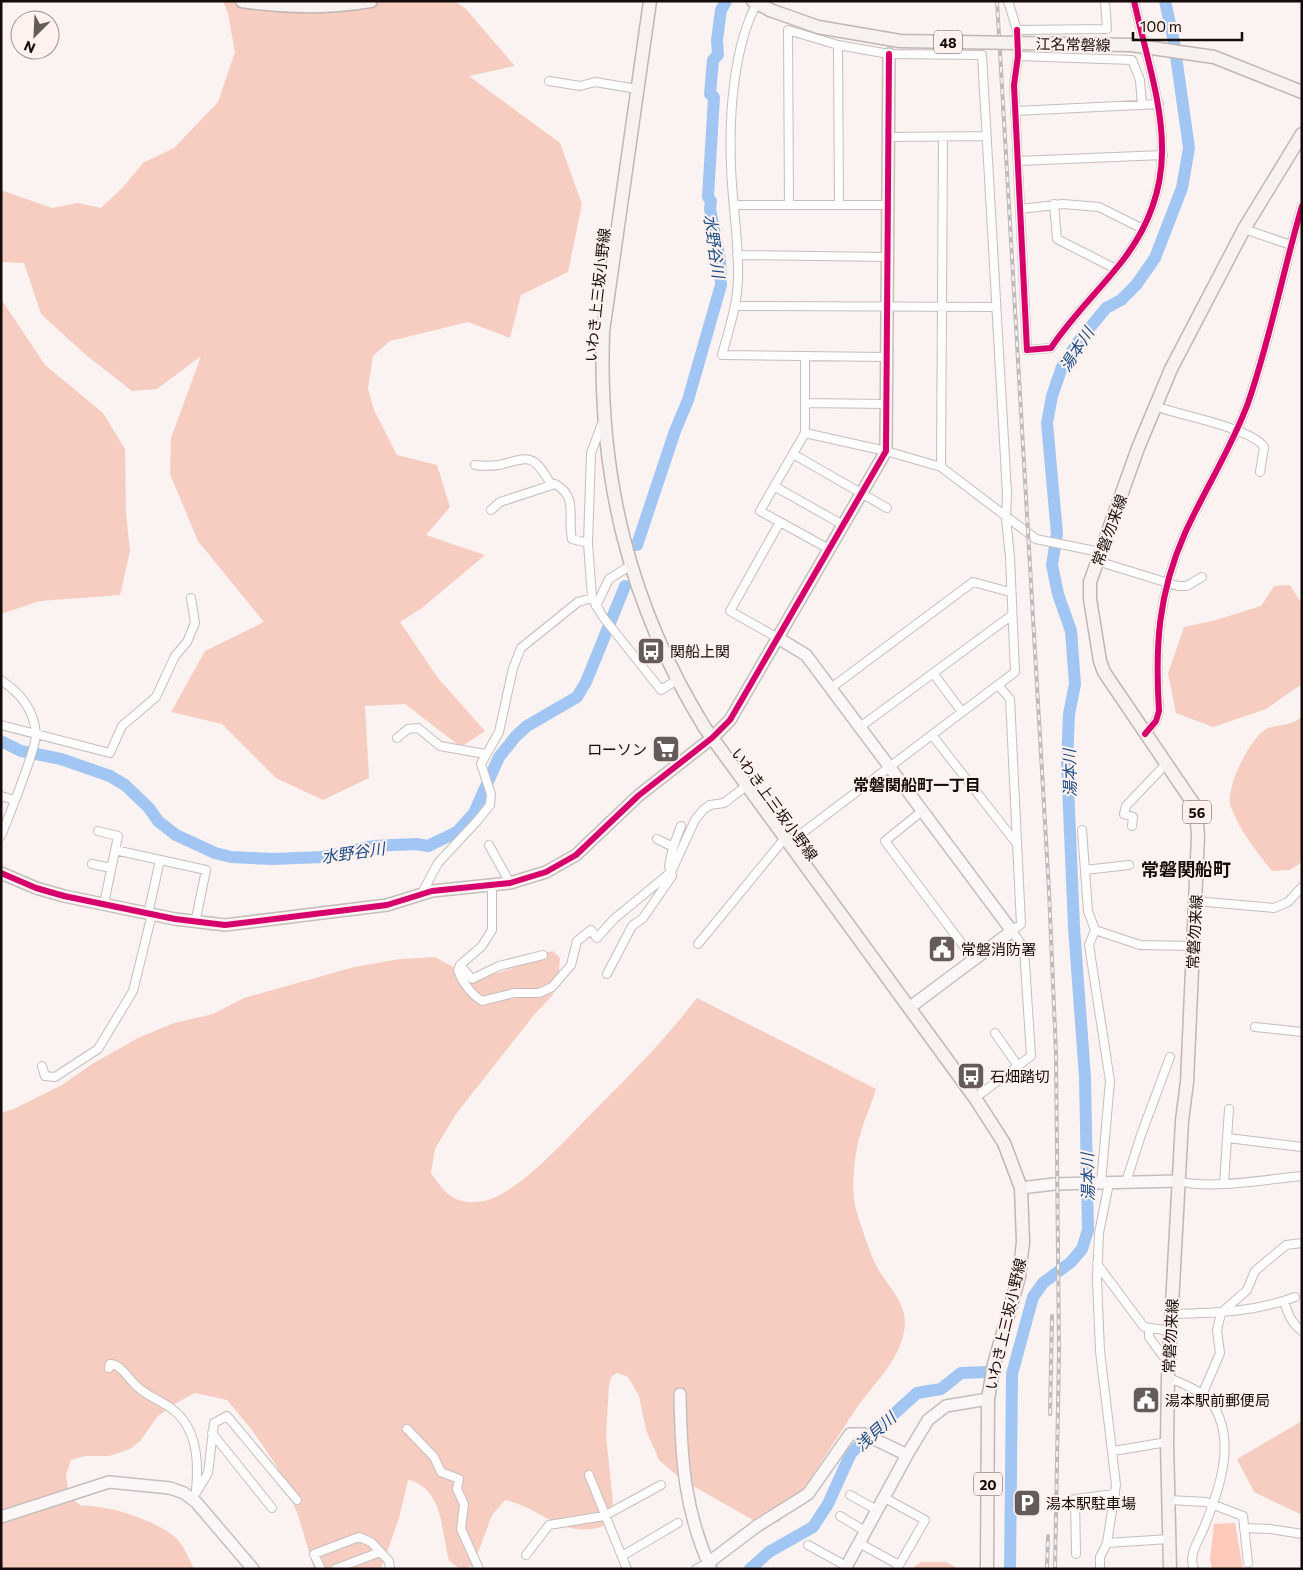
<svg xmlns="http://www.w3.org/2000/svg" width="1303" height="1570" font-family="Commissioner,'Noto Sans JP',sans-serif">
	<rect width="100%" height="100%" fill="#faf3f2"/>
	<path fill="#fdcabc" d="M 1235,1523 L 1243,1569 L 1212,1569 L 1210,1559 L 1214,1524 Z"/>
	<path fill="#f7cdc2" d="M 223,1 L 454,1 L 465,8 L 515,66 L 469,76 L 560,143 L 582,204 L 568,272 L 521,295 L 510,338 L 468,322 L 390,341 L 373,356 L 368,388 L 374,410 L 397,455 L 437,465 L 450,507 L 426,535 L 485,555 L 422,608 L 400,622 L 438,678 L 485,731 L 461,747 L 405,704 L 365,706 L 369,778 L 323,800 L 276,778 L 222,724 L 171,712 L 205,651 L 264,622 L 198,541 L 170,474 L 171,438 L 201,356 L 157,389 L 132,391 L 86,355 L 41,314 L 24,263 L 1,262 L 1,190 L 52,208 L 78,203 L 101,208 L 123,187 L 143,163 L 174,148 L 218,102 L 235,52 L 228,14 Z
		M 1,299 L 45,365 L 103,413 L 125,449 L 126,513 L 130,551 L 120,595 L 40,601 L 1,614 Z
		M 1290,585 L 1302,604 L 1302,684 L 1266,709 L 1213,727 L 1176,713 L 1168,673 L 1184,627 L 1216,620 L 1261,606 L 1274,586 Z
		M 1302,716 L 1302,862 L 1290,870 L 1272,871 C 1257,852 1239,830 1231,807 C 1224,789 1249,742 1263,731 C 1274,723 1291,728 1302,716 Z
		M 553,951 L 560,958 L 558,983 L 552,996 L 534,1015 L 456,1114 L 435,1149 L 431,1173 C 445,1194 456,1206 483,1201 C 517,1195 565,1140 589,1116 C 627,1078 664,1041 697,998 L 876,1089 C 872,1104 865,1117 861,1132 C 855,1149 852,1182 854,1199 C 855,1211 869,1249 874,1261 C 882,1280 904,1298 905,1321 C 905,1358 871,1385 852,1415 C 829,1450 806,1487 780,1521 L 769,1526 L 758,1523 L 681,1479 L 659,1460 L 646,1430 L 639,1396 L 628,1377 L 617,1373 L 611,1377 L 609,1386 L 606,1434 L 613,1503 L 609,1524 C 563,1543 546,1509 505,1500 L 492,1515 L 473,1566 L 460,1569 L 449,1561 C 441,1532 444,1488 408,1480 L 399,1518 L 381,1569 L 314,1569 L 298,1515 L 276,1465 L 252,1430 L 227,1400 L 195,1393 L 178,1402 L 158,1416 L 140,1441 L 130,1449 L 109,1456 L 85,1456 L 71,1460 L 66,1475 L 69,1496 L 81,1506 C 105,1504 158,1521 176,1538 C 184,1545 189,1560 194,1569 L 1,1569 L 1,1113 L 16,1108 L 62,1085 L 92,1064 L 138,1038 L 174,1023 L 213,1014 L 244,998 L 354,967 L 400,959 L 435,957 L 466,974 L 487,976 L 511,969 L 532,956 Z
		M 1302,1421 L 1302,1515 L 1254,1492 L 1237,1459 Z
		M 921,1562 L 946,1562 L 959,1569 L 911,1569 Z"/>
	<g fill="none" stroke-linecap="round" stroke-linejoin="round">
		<path stroke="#a2c6f3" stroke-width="12" d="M 637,545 L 675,431 L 688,400 L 721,285 L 720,261 L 710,209 L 711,201 L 708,197 L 714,97 L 710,94 L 713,60 L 718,55 L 717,40 L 721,10 L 726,1
			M 1,741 L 21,751 L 61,759 L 110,776 L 125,785 L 149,808 L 158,821 L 176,835 L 215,853 L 231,857 L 272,859 L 322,857 L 373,846 L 416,844 L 428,846 L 457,832 L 474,813 L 499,757 L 516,736 L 527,726 L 577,697 L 586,682 L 625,586
			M 750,1569 L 769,1552 L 813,1527 L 828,1504 L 851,1453 L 917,1393 L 941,1389 L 961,1373 L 987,1372
			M 1010,1569 L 1012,1374 L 1033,1297 L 1043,1283 L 1071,1262 L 1082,1249 L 1088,1230 L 1085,1077 L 1074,927 L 1067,762 L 1069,714 L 1075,684 L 1071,631 L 1058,594 L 1052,565 L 1057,534 L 1047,423 L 1052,396 L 1062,367 L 1078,342 L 1106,308 L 1121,300 L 1136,285 L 1155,258 L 1182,188 L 1189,148 L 1174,42 L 1165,1"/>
		<g stroke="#c6bebc" stroke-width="10">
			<path id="street" d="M 758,1 C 733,46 729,116 731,166 C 732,203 739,239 738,277 C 738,303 729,329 722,355 L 886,357
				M 1008,1 L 1017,30 L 1107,29 L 1105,1
				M 1017,30 L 1018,56 L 1014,85 L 1027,350 L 1051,348 C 1072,316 1100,290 1123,260 C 1190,173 1155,96 1134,1
				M 838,45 L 839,205
				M 1018,56 L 1132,60 L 1140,80 L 1142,105
				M 549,81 L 580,86 L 595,82 L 637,89
				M 1015,111 L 1159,104
				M 888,137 L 986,136
				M 1018,161 L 1163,155
				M 1054,204 L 1057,239 L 1116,269
				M 734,205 L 888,205
				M 1021,209 L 1063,204 L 1099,207 L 1143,229
				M 1244,229 L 1291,245
				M 737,255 L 887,257
				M 735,306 L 996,307
				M 805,403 L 886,404
				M 1155,406 C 1178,415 1252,428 1264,447 L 1260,472
				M 603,421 L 591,453 L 588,543 L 592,598 L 603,617 L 661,690 L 677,680
				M 805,433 L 886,451 L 941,467 L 1036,539 L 1100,552
				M 793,454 L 887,508
				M 475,465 C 482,466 491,466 499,465 C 531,457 532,453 551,484
				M 941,467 L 943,137
				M 774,486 L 843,525
				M 491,510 L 500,502 L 555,484 C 579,497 567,518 572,539 L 588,543
				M 780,522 L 829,549
				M 1097,561 L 1178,586 L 1187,586 L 1202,577
				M 596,606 L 609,579 L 630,566
				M 778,638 L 730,611 L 780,522 L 760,511 L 805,433 L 805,357
				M 933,673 L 962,712
				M 1,680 C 21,694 33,708 36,733 C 37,748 8,818 1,836
				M 831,688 L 973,582 L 1010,592
				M 1,725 L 110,753 L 122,726 L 156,697 L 175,656 L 187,642 L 195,623 L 191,598
				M 860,727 L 1012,615
				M 1145,734 L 1156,721 L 1159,711 C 1155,646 1158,594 1185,533 C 1205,489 1231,449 1248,403 C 1270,340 1283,271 1302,206
				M 932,735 L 1017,844
				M 397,738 L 408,729 L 418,728 L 440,746 L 485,754
				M 1,796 L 14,800
				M 922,811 L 885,841 L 974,960
				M 1132,826 L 1133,817 L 1124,814 L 1126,806 L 1166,764
				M 1082,830 L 1088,911 L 1095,930 L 1089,945 L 1110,1081 L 1101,1183
				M 98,831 L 118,836 L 104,904
				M 789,843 L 1015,672 L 1010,557 L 1006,518 L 1007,493 L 982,55 L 889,54 L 838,45 L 788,30 L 789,205
				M 489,845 L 510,883
				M 673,847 L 681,826
				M 115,850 L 206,870 L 195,923
				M 92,864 L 111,868
				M 1085,870 L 1129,865
				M 492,886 L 492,930 L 482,946 L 460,965 L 472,979 L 499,966 L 543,955
				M 422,893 L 438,863 L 478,820 L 490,805 L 491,794 L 481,764 L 499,732 L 513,668 L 521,648 L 578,602 L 592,598
				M 1195,901 L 1274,908 L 1288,902 L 1302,887
				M 148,914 L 160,860
				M 1095,930 L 1140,945 L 1193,946
				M 698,944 L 785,838
				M 460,965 L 458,970 C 462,982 471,994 482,1001 L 514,993 L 539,993 L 552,987 L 571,965 L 577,941 L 591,930 L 597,938 L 614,919 L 671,872 L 669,866 L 673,847 L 657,839
				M 607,974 L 632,926 L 643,918 L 672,876 L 671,872 L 695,820 L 703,810 L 710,805 L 724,803 L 746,786
				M 1255,1027 L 1302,1032
				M 995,1033 L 1018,1066
				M 42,1066 L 45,1076 L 55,1077 L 98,1049 L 133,991 L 152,914
				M 975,1098 L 1031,1056 L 1024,948 L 1012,931 L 1021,924 L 1010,699 L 998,685
				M 1228,1138 L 1302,1147
				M 1178,1181 C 1210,1190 1268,1179 1302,1176
				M 1126,1182 L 1141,1135 L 1170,1057
				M 1224,1183 L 1229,1109
				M 1097,1264 L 1144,1327 L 1171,1331
				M 1284,1301 C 1288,1314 1291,1323 1302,1331
				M 1172,1314 C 1213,1313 1256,1312 1295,1297
				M 1149,1329 L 1149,1337 L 1163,1356 L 1170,1356
				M 109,1368 L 110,1364 C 122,1364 130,1382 139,1388 C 149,1397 162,1401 172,1409 C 197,1427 199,1461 196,1490
				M 1168,1378 C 1178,1381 1205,1393 1211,1402 C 1238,1440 1219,1491 1203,1530 C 1198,1542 1188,1555 1194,1569
				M 1202,1395 L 1220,1353 L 1217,1330 L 1221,1313 L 1247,1290 L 1255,1271 L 1286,1245 L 1302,1243
				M 407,1429 L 434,1457 L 441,1472 L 459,1479 L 457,1489 L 464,1504 L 461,1529 L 479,1569
				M 212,1433 L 272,1508
				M 1113,1451 L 1167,1442
				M 589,1475 L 627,1569
				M 850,1495 L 877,1510
				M 883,1497 L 925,1520 L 897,1569
				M 193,1498 L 208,1473 L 214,1423 L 227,1416 L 297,1500
				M 1169,1500 L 1206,1502 L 1243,1516 L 1248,1563
				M 840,1516 L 865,1531
				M 1244,1528 L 1270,1529 L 1302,1534
				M 859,1543 L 899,1565
				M 1107,1543 L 1169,1539
				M 808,1545 L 846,1566
				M 1076,1554 L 1075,1499 L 1115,1494
				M 526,1555 L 549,1525 L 604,1516 L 661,1485
				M 622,1556 L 678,1523
				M 321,1569 L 314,1554 L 359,1537 L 371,1542 L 389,1561 L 390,1569
				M 335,1569 L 380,1552
				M 696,1569 L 708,1563
				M 1100,1569 L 1100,1557 L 1107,1543 L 1116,1485 L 1100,1351 L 1097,1280 L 1099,1233 L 1109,1183"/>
		</g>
		<g stroke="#c6bebc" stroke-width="14">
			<path id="secondary" d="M 778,638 L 806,655 L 1012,931 L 909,1008
				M 1,873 L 36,888 L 64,896 L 175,919 L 225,925 L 387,905 L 432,891 L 510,883 L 546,872 L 576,855 L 638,796 L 712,738 L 730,720 L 886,451 L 889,54
				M 1021,1188 L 1054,1184 L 1178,1181
				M 680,1394 C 681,1458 684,1510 711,1569
				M 1,1517 L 109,1482 L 170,1488 L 184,1493 L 196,1502 L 253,1569
				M 708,1563 L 757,1526 L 808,1494 L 850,1434 L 864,1434 L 907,1455
				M 845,1569 L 907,1455 L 928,1420 L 946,1406 L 988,1399"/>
		</g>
		<g stroke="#c2b6b3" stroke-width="15">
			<path id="primary" d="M 242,1 C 286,8 327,8 371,1
				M 650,1 L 603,332 C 598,476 629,605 705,728 L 975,1098 L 1004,1143 L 1021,1188 L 1023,1242 L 1019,1277 L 994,1364 L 988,1399 L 987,1569
				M 753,1 L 770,10
				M 1131,45 L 1214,57 L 1302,92
				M 1170,1569 L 1167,1442 L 1168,1378 L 1182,1121 L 1187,1082 L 1198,836 L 1196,810 L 1193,803 L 1104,672 L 1100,661 L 1090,599 L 1090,582 L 1138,448 L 1171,369 L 1244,229 L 1302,134"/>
		</g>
		<use href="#street" stroke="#fefdfd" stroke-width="8"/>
		<use href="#secondary" stroke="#fbf7f6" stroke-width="11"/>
		<use href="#primary" stroke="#f7f1f0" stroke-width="12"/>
		<g stroke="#bdbbbb" stroke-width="4">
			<path id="rail" d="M 997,1 L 1049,891 L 1056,1053 L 1059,1352 L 1055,1569
				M 1050,1414 L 1052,1316
				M 1047,1569 L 1048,1536"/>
		</g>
		<use href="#rail" stroke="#fef1ee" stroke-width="2" stroke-dasharray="5.5" stroke-linecap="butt"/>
		<g stroke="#c2b6b3" stroke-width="15" stroke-linecap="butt">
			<path id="primary-bridge" d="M 770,10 L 818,27 L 900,41 L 1131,45"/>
		</g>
		<use href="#primary-bridge" stroke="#f7f1f0" stroke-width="12"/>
		<g stroke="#fef1ee" stroke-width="9">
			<path id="cycleway" d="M 1017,30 L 1018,56 L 1014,85 L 1027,350 L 1051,348 C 1072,316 1100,290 1123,260 C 1190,173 1155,96 1134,1
				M 1145,734 L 1156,721 L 1159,711 C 1155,646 1158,594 1185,533 C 1205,489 1231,449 1248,403 C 1270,340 1283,271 1302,206
				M 1,873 L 36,888 L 64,896 L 175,919 L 225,925 L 387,905 L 432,891 L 510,883 L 546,872 L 576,855 L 638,796 L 712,738 L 730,720 L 886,451 L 889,54"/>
		</g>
		<use href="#cycleway" stroke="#d6006c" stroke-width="6"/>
	</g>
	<defs>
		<g id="bus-square" transform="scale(1.4375)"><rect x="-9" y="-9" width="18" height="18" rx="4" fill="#655c5a" stroke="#fef1ee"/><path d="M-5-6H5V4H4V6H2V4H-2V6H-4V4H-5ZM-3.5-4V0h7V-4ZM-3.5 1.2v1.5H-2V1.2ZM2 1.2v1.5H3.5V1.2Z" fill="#fff"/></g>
		<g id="supermarket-square" transform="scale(1.4375)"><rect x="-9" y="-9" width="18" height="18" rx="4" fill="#655c5a" stroke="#fef1ee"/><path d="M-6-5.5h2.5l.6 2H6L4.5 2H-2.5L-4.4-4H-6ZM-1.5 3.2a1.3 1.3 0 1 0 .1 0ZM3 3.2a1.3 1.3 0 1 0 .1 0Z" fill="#fff"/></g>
		<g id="civic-square" transform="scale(1.4375)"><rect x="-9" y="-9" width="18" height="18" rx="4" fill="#655c5a" stroke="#fef1ee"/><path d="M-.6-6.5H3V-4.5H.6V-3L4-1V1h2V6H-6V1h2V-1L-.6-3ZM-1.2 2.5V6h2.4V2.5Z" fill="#fff"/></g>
		<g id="parking-square" transform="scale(1.4375)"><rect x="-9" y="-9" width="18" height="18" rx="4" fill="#655c5a" stroke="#fef1ee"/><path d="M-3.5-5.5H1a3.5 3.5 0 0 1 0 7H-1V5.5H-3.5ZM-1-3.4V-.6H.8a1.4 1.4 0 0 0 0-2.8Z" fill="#fff"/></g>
	</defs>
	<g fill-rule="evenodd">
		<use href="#bus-square" x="651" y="651"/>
		<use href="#supermarket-square" x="666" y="749"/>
		<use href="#civic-square" x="942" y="949"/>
		<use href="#bus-square" x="971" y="1076"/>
		<use href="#civic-square" x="1146" y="1400"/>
		<use href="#parking-square" x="1027" y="1503"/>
	</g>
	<g text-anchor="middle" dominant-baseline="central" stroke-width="4" stroke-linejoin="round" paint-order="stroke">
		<g fill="#fef1ee" stroke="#5b504d" stroke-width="1">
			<rect x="934" y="30.5" width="28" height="23" rx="4"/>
			<rect x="1183" y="800.5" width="28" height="23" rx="4"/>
			<rect x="974" y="1472.5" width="28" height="23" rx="4"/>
		</g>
		<g font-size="14" font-weight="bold" fill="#150b08">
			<text x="948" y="42">48</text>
			<text x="1197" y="812">56</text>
			<text x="988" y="1484">20</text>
		</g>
		<g font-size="15" fill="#150b08" stroke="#fef1ee">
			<text transform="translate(1073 44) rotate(1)">江名常磐線</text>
			<text transform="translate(597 295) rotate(-84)">いわき上三坂小野線</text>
			<text transform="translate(1109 530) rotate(-70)">常磐勿来線</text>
			<text transform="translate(775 804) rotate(54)">いわき上三坂小野線</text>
			<text transform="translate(1194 932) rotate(-87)">常磐勿来線</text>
			<text transform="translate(1005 1324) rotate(-77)">いわき上三坂小野線</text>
			<text transform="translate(1170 1336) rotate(-87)">常磐勿来線</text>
		</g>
		<g font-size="15" fill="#150b08" stroke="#fef1ee" text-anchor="start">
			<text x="670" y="651">関船上関</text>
			<text x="647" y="749" text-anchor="end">ローソン</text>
			<text x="961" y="949">常磐消防署</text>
			<text x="990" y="1076">石畑踏切</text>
			<text x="1165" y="1400">湯本駅前郵便局</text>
			<text x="1046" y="1503">湯本駅駐車場</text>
		</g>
		<g font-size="16" font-style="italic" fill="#164b85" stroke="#fef1ee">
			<text transform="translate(715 246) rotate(82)">水野谷川</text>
			<text transform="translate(1076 349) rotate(-57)">湯本川</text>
			<text transform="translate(1069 773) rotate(-91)">湯本川</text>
			<text transform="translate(353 852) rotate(-8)">水野谷川</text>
			<text transform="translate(1087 1177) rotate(-91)">湯本川</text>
			<text transform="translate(875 1431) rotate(-42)">浅貝川</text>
		</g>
		<g font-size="16" font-weight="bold" fill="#150b08" stroke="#fef1ee">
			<text x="917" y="784">常磐関船町一丁目</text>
		</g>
		<g font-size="18" font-weight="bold" fill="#150b08" stroke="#fef1ee">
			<text x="1186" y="869">常磐関船町</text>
		</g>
	</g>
	<rect width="1303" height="1570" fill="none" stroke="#150b08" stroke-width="5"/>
	<g transform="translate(35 35) rotate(204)"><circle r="24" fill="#fef1ee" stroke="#a19592"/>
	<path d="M0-4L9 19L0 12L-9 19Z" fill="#655c5a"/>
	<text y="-8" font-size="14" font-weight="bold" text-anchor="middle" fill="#150b08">N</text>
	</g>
	<path d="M1133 32v8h109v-8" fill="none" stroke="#150b08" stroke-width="2.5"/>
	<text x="1140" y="32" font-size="15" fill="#150b08" stroke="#fef1ee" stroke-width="4" paint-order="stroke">100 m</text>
</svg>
